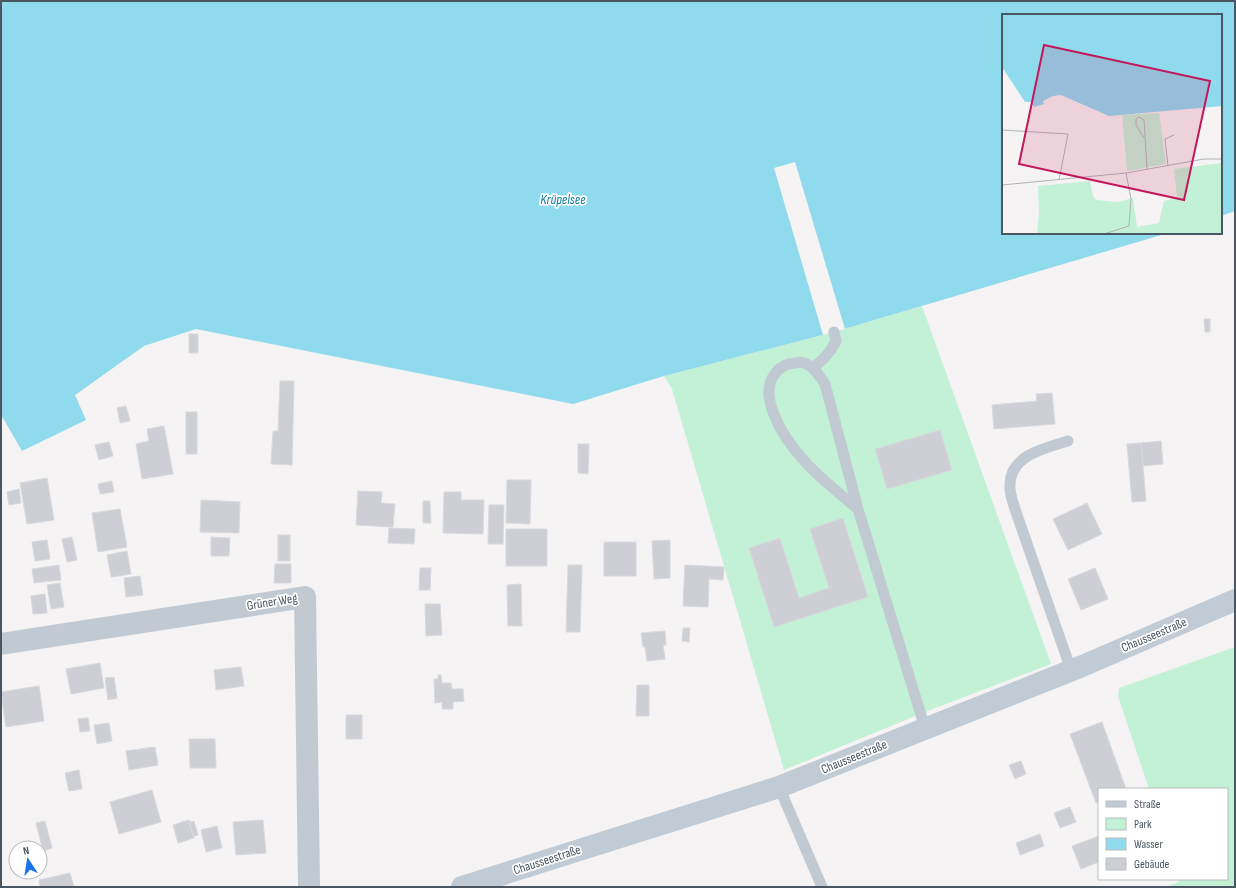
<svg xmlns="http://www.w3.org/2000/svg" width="1236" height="888" font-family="'Sofia Sans Condensed',sans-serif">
	<rect width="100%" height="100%" fill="#f5f3f3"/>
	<path fill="#c3f1d5" d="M 922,306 L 1051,664 L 930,710 L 784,770 L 672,389 L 664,376 L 834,332 Z
		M 1235,647 L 1235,887 L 1166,887 L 1179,882 L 1178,879 L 1227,879 L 1227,789 L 1149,789 L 1118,696 L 1119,688 Z"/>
	<path fill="#90daee" d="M 1,1 L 1235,1 L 1235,211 L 1221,216 L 1221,15 L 1003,15 L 1003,233 L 1168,233 L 834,332 L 664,376 L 573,404 L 196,329 L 144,346 L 75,395 L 86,420 L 22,451 L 3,418 L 1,419 Z"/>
	<path fill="#f5f3f3" d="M 795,162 L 845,329 L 823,335 L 774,168 Z"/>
	<path fill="#cdcfd5" stroke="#d7d9de" d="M 1204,319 L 1210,319 L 1210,332 L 1205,332 Z
		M 189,334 L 198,334 L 198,353 L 189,353 Z
		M 280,381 L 294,381 L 292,465 L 271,464 L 273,431 L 278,431 Z
		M 1052,393 L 1055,424 L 994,429 L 992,405 L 1037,401 L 1036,394 Z
		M 126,406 L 130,421 L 120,423 L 117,408 Z
		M 186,412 L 197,412 L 197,454 L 186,454 Z
		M 164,426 L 173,474 L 142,479 L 136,444 L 149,441 L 147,429 Z
		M 940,430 L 952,470 L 887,489 L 875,449 Z
		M 1161,441 L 1163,464 L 1143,466 L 1141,443 Z
		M 109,442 L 113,456 L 99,460 L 95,445 Z
		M 1141,443 L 1146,501 L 1132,502 L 1127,444 Z
		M 578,444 L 589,444 L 588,474 L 578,473 Z
		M 47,478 L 54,520 L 27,524 L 20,483 Z
		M 507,480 L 531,480 L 530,524 L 506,523 Z
		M 112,481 L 114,492 L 100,494 L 98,484 Z
		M 19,489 L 21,503 L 9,505 L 7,492 Z
		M 358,491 L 382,492 L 381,503 L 395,504 L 393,527 L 356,525 Z
		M 444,492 L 461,492 L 461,500 L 484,500 L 483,534 L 443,533 Z
		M 201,500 L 240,502 L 239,533 L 200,532 Z
		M 423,501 L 430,501 L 431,523 L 423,523 Z
		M 1087,503 L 1102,534 L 1068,550 L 1053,519 Z
		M 489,505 L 504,505 L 503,544 L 488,544 Z
		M 120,509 L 127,547 L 98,552 L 92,513 Z
		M 843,518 L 868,597 L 774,627 L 749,548 L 780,538 L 799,598 L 829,588 L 810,529 Z
		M 389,528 L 415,529 L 414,544 L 388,543 Z
		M 506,529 L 547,529 L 547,566 L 506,566 Z
		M 278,535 L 290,535 L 290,561 L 278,561 Z
		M 72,537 L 77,560 L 67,562 L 62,539 Z
		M 211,537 L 230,538 L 229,556 L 211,556 Z
		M 47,540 L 50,559 L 35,561 L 32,542 Z
		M 670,540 L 670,578 L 654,579 L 652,541 Z
		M 604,542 L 636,542 L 636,576 L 604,576 Z
		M 127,551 L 131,574 L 111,577 L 107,555 Z
		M 275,564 L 291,564 L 291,583 L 274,583 Z
		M 59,565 L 61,580 L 34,583 L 32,569 Z
		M 568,565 L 582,565 L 580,632 L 566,632 Z
		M 685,565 L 724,567 L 723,580 L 709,579 L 708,607 L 683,606 Z
		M 420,568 L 431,568 L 430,590 L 419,590 Z
		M 1095,568 L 1108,599 L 1081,610 L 1068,579 Z
		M 140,576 L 143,595 L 126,597 L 124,578 Z
		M 60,583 L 64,607 L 51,609 L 47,585 Z
		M 521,584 L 522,626 L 508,626 L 507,585 Z
		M 45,594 L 47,613 L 33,614 L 31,596 Z
		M 425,604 L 440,604 L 442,635 L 426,636 Z
		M 683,628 L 690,628 L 689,642 L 682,641 Z
		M 665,631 L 666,645 L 663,645 L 665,659 L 647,661 L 645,647 L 643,647 L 641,633 Z
		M 100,663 L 104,688 L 71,694 L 66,669 Z
		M 241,667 L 244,686 L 216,690 L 214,670 Z
		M 438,675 L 441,675 L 442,683 L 451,683 L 452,689 L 463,689 L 464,701 L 453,702 L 453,709 L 442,709 L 442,702 L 435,703 L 434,679 L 438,679 Z
		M 114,677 L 117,698 L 108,700 L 105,678 Z
		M 637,685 L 649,685 L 649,716 L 636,716 Z
		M 39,686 L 44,721 L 6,727 L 1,692 Z
		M 346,715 L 362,715 L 362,739 L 346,739 Z
		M 88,718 L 90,731 L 80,732 L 78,719 Z
		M 1102,722 L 1126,789 L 1099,789 L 1099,802 L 1096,803 L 1070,734 Z
		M 109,723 L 112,741 L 97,744 L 94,725 Z
		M 189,739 L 215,739 L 216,768 L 190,768 Z
		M 155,747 L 158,765 L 129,770 L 126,751 Z
		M 1021,761 L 1026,774 L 1015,779 L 1009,765 Z
		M 79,770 L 82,789 L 69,791 L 65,773 Z
		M 152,790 L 161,822 L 119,834 L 110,802 Z
		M 1070,807 L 1076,822 L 1060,828 L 1054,813 Z
		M 189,820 L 194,838 L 178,843 L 173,825 Z
		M 263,820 L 266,853 L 236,855 L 233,822 Z
		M 45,821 L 52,848 L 43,851 L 36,823 Z
		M 194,821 L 198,835 L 193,836 L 189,822 Z
		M 217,826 L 222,848 L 206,852 L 201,830 Z
		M 1040,834 L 1044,846 L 1020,855 L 1016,843 Z
		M 1099,836 L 1099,862 L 1081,869 L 1072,846 Z
		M 70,873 L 74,887 L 40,887 L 39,880 Z"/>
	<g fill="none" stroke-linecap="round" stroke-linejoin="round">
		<path stroke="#c1cad2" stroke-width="11" d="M 813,368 C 824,359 830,353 836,341 L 834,332
			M 1068,441 C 1045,448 1011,455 1010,484 C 1009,493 1013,503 1016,512 L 1071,670
			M 858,509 C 825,482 788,453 773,412 C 771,406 769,400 769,394 C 768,378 779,364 795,363 C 798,362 801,362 804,363 C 814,366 819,376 825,384 L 858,509 L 925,728
			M 779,787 L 822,887"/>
		<path stroke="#c1cad2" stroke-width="22" d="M 1,644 L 305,597 L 309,887"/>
		<path stroke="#c1cbd6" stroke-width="22" d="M 462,887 L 779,787 L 1080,667 L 1235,600"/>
	</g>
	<g text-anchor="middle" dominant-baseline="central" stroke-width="3.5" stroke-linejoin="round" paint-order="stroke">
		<g font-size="13" fill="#4a5661" stroke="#fff">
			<text transform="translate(272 602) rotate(-9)">Grüner Weg</text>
			<text transform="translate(1154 635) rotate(-23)">Chausseestraße</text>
			<text transform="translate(854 757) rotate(-22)">Chausseestraße</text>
			<text transform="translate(547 860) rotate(-18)">Chausseestraße</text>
		</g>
		<g font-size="14" font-style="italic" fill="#0c7c9b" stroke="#fff">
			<text x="563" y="199">Krüpelsee</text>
		</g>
	</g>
	<g transform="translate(1002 14)">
		<rect width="220" height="220" fill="#f5f3f3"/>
		<path d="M 157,99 L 164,150 L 125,157 L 120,101 ZM 220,149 L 220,220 L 35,220 L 37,199 L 36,172 L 88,167 L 91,182 L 94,186 L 116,188 L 131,184 L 135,213 L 157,209 L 162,187 L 175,183 L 172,155 Z" fill="#c3f1d5"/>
		<path d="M 0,0 L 220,0 L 220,92 L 107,102 L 59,81 L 51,82 L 41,87 L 42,90 L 32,93 L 30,88 L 23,88 L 0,53 Z" fill="#90daee"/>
		<path fill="none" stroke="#b1b4b9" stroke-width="1" d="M 0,116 L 66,120 L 57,166M 142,124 L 134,111 L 134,105 L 137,103 L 142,106 L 145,155M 166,152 L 163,125 L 172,121M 0,171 L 124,159 L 202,145 L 220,145M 102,220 L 127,212 L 129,185 L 124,159"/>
		<path fill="#c2185b" fill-opacity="0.15" stroke="#c2185b" stroke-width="2" d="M 42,31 L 208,67 L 182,186 L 17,150 Z"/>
		<rect width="220" height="220" fill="none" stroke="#4a5661" stroke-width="2"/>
	</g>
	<rect width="1236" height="888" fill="none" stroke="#4a5661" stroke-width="4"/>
	<rect x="1098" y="788" width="130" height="92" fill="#ffffff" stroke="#b7bbc0"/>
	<rect x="1106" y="801" width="20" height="6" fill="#c1cbd6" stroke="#b7bbc0"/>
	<text x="1134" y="808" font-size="12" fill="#4a5661">Straße</text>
	<rect x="1106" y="818" width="20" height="12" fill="#c3f1d5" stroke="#b7bbc0"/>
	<text x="1134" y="828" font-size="12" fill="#4a5661">Park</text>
	<rect x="1106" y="838" width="20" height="12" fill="#90daee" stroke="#b7bbc0"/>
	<text x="1134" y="848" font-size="12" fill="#4a5661">Wasser</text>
	<rect x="1106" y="858" width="20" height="12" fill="#cdcfd5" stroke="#b7bbc0"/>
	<text x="1134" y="868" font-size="12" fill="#4a5661">Gebäude</text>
	<g transform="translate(28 860) rotate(348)"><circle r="19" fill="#ffffff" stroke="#b7bbc0"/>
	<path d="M0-3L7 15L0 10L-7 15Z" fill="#1a73e8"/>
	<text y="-6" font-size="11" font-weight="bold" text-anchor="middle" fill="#4a5661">N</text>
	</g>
</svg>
